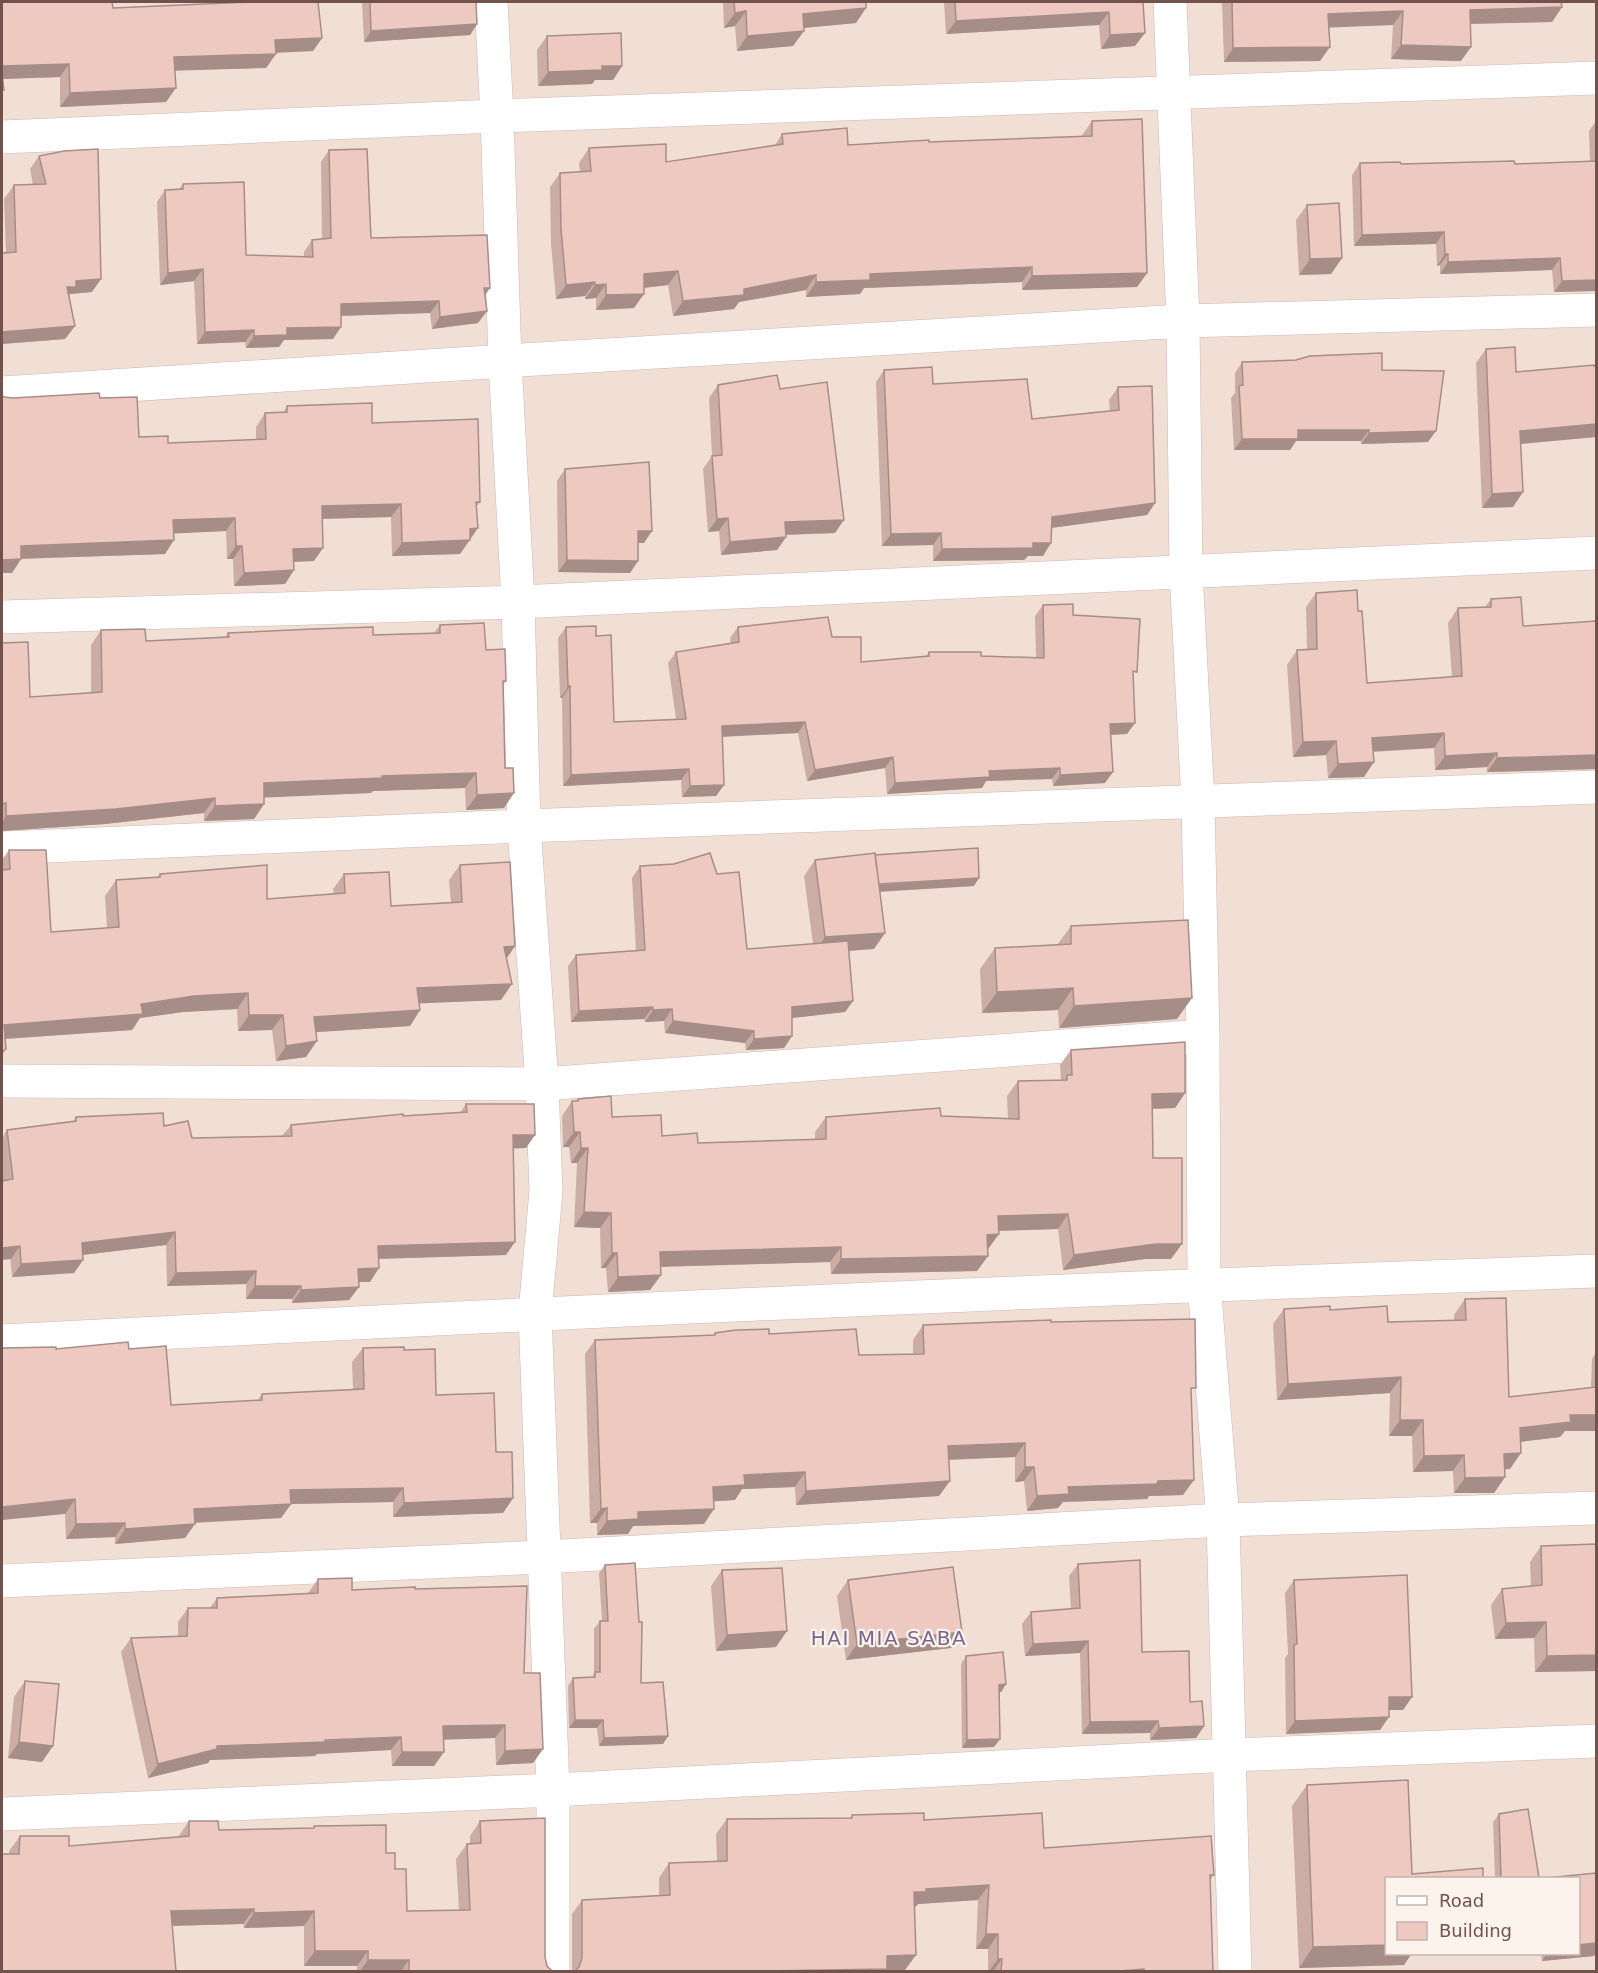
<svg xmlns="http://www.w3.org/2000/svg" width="1598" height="1973" font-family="'DejaVu Sans',sans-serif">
	<rect width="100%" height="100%" fill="#faeee7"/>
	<path fill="#f1dfd6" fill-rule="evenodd" d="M 2,2 L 1596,2 L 1596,1971 L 2,1972 ZM 1386,1878 L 1578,1878 L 1578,1954 L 1386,1954 Z"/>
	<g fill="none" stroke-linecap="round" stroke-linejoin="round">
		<g stroke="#cdb7b1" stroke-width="34">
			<path id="minor" d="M 491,2 L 497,116 L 505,361 L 518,602 L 524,826 L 542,1084 L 546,1191 L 535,1313 L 553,1790 L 553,1972
				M 1170,2 L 1183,321 L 1186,571 L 1198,802 L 1203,1036 L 1204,1284 L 1223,1520 L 1235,1972
				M 2,137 L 497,116 L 1596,78
				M 2,393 L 505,361 L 1183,321 L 1596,310
				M 2,617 L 518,602 L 1596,553
				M 2,848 L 524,826 L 1596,787
				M 2,1081 L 542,1084 L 1203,1036
				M 2,1341 C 533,1313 1065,1289 1596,1271
				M 2,1581 L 544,1557 L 1223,1520 L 1596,1508
				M 2,1814 L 553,1790 L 1230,1755 L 1596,1741"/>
		</g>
		<use href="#minor" stroke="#fff" stroke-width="33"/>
	</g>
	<path fill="#ccada6" d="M 2,2 L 113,8 L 240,3 L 240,2 L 318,2 L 322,38 L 313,51 L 276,53 L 266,68 L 175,70 L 166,102 L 60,107 L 60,77 L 2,79 Z
		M 362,2 L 476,2 L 477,24 L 470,35 L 364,42 Z
		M 723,2 L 866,2 L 856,23 L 804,28 L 793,46 L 737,51 L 735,26 L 724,28 Z
		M 944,2 L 1143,2 L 1135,46 L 1101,49 L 1099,25 L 946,34 Z
		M 1222,2 L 1576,2 L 1562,3 L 1562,7 L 1552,22 L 1471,24 L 1461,61 L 1391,59 L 1393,25 L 1329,27 L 1320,61 L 1224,62 Z
		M 547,36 L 622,66 L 613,80 L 595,80 L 592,84 L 538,86 L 537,50 Z
		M 1092,121 L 1147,273 L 1137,287 L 1022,290 L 1022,282 L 864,288 L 860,294 L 806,297 L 806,290 L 739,302 L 734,309 L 673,316 L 668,285 L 644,288 L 634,308 L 596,310 L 596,298 L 585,299 L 585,296 L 556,299 L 551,244 L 550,187 L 560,173 L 580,172 L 579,163 L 589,148 L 666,162 L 775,145 L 782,134 L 848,145 L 1081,137 Z
		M 1596,121 L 1596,291 L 1554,292 L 1552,270 L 1440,274 L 1440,265 L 1437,266 L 1436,244 L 1354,246 L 1352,175 L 1360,163 L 1401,164 L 1515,164 L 1590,161 L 1589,131 Z
		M 329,150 L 371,238 L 490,288 L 485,295 L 478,323 L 432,329 L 430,313 L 341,316 L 333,339 L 284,340 L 279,347 L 246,348 L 245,342 L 197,344 L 194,281 L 160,285 L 157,202 L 165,190 L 179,189 L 183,184 L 246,255 L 304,257 L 304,252 L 312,240 L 322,239 L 321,162 Z
		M 39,156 L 92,292 L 70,294 L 69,297 L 75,326 L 65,339 L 2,344 L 2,253 L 6,253 L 4,199 L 14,185 L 33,185 L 30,169 Z
		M 1307,205 L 1342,258 L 1331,274 L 1299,275 L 1296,220 Z
		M 1486,349 L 1596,437 L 1520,444 L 1513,507 L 1482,508 L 1476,363 Z
		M 1242,362 L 1382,370 L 1428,442 L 1361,444 L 1361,441 L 1296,441 L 1290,450 L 1234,450 L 1231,398 L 1235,393 L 1235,373 Z
		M 884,370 L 933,384 L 1032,419 L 1110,411 L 1109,400 L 1118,387 L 1155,503 L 1147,515 L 1051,528 L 1043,556 L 1028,556 L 1024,560 L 933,561 L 933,545 L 882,546 L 876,382 Z
		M 718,385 L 780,389 L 835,533 L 786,535 L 786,537 L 777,550 L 721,555 L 719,531 L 708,532 L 703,469 L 712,456 L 709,398 Z
		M 2,395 L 4,397 L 13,398 L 100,398 L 139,437 L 168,443 L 256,440 L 256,427 L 265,413 L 283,413 L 287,406 L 372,423 L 480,502 L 477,506 L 470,539 L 460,554 L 392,556 L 391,517 L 322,519 L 314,561 L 294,562 L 294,570 L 285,584 L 234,586 L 233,559 L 227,559 L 226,531 L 174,533 L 165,554 L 21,559 L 12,573 L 2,573 Z
		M 565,469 L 644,543 L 638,543 L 638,561 L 630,573 L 558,572 L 557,481 Z
		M 1316,593 L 1358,611 L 1367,683 L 1452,677 L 1448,623 L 1458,608 L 1485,607 L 1491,599 L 1523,626 L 1596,621 L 1596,769 L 1487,772 L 1487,767 L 1435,770 L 1434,748 L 1373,752 L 1364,777 L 1328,778 L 1326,755 L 1293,757 L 1287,665 L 1297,650 L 1307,650 L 1306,607 Z
		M 1043,605 L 1073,615 L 1133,678 L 1127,734 L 1111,735 L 1105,783 L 1053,786 L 1052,779 L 986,781 L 982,788 L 887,794 L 885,768 L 807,781 L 798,733 L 722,737 L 724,785 L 716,796 L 682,797 L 681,780 L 563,786 L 562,698 L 560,698 L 558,638 L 566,627 L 596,636 L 614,722 L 676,719 L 668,663 L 676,652 L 731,644 L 730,638 L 738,627 L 832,637 L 861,662 L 926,656 L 929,652 L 981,656 L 1036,658 L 1035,616 Z
		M 440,625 L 486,650 L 506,681 L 503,685 L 504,808 L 466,810 L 465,788 L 373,791 L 371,793 L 264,797 L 264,804 L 254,819 L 204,821 L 204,813 L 105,824 L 2,831 L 2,643 L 30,697 L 91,693 L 91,645 L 101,630 L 146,641 L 225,637 L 228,633 L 373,635 L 434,633 Z
		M 9,850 L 51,932 L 107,928 L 105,896 L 116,880 L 157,877 L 160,874 L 267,899 L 334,894 L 333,889 L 344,874 L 391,906 L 451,902 L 449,880 L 460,865 L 515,946 L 506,959 L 501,1000 L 419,1003 L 420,1010 L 410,1026 L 316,1032 L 306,1057 L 276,1061 L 272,1030 L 238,1031 L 237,1009 L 183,1012 L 140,1018 L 132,1030 L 5,1039 L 6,1049 L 2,1055 L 2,860 Z
		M 875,855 L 974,886 L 880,892 L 874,949 L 849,951 L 853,1001 L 845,1012 L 792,1018 L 792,1036 L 784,1048 L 746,1050 L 745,1043 L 665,1033 L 664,1021 L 645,1022 L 644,1019 L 571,1022 L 568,966 L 576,955 L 636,951 L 632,878 L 640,866 L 717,874 L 747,949 L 813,944 L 804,876 L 815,860 Z
		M 1071,926 L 1177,1019 L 1059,1028 L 1058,1010 L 982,1013 L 980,969 L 995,948 L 1057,945 Z
		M 1071,1050 L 1185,1093 L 1175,1108 L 1152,1109 L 1153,1158 L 1171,1259 L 1145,1259 L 1063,1270 L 1058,1229 L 999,1231 L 999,1234 L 988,1249 L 988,1256 L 977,1271 L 831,1274 L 830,1262 L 660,1267 L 661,1275 L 650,1290 L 608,1292 L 606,1268 L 601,1268 L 600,1228 L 574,1227 L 577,1163 L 571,1163 L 569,1147 L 563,1147 L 562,1116 L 572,1101 L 576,1101 L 578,1099 L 612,1117 L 662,1136 L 698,1143 L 815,1139 L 815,1132 L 826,1117 L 941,1116 L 1008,1119 L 1007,1096 L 1018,1081 L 1061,1080 L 1060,1065 Z
		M 466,1104 L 526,1148 L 513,1148 L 506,1255 L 379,1259 L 370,1282 L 358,1282 L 359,1287 L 349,1300 L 292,1303 L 292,1299 L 246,1299 L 246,1284 L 167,1286 L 166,1245 L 83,1255 L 83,1260 L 74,1273 L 12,1277 L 2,1171 L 2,1138 L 7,1130 L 73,1122 L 76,1117 L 164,1126 L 192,1138 L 282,1136 L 291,1125 L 460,1113 Z
		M 1465,1299 L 1509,1397 L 1591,1387 L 1592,1359 L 1596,1352 L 1596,1431 L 1565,1431 L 1560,1437 L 1521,1442 L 1510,1469 L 1504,1469 L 1505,1477 L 1494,1493 L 1454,1493 L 1453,1471 L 1413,1472 L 1412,1436 L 1389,1436 L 1390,1393 L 1277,1400 L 1273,1324 L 1284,1309 L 1330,1310 L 1388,1322 L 1454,1320 L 1454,1315 Z
		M 1051,1322 L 1192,1395 L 1183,1495 L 1149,1496 L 1147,1499 L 1063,1502 L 1058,1508 L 1027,1511 L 1024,1481 L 1015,1482 L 1015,1457 L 949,1460 L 939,1496 L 796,1505 L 795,1487 L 742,1489 L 735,1500 L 714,1501 L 704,1524 L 633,1526 L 628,1534 L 597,1535 L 597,1523 L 590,1523 L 585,1354 L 595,1340 L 714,1335 L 715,1333 L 769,1334 L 859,1355 L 913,1354 L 913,1340 L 923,1325 Z
		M 363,1348 L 404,1350 L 436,1395 L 496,1452 L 513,1498 L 503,1513 L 393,1517 L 393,1502 L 291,1504 L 281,1518 L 195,1523 L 185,1538 L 115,1544 L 115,1537 L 66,1539 L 65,1514 L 56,1349 L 129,1349 L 171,1405 L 257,1401 L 262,1394 L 353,1390 L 352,1362 Z
		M 1596,1544 L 1596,1671 L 1535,1672 L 1534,1638 L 1495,1639 L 1491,1605 L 1502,1589 L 1531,1586 L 1530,1562 L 1541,1546 Z
		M 1078,1564 L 1142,1652 L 1204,1726 L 1196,1738 L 1150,1740 L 1150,1733 L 1082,1734 L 1080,1653 L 1025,1656 L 1022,1624 L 1031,1612 L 1071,1609 L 1069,1576 Z
		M 605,1565 L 641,1683 L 668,1736 L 663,1744 L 599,1746 L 597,1728 L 569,1728 L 568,1686 L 573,1678 L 592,1677 L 594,1673 L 594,1629 L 600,1621 L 602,1621 L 599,1573 Z
		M 722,1570 L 776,1647 L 716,1651 L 711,1586 Z
		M 318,1579 L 352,1590 L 415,1589 L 524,1673 L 543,1749 L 533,1763 L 496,1765 L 495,1738 L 444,1739 L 434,1766 L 392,1766 L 391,1750 L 317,1754 L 315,1756 L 210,1760 L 208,1763 L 148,1778 L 121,1652 L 131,1638 L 178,1636 L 178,1622 L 188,1608 L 210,1608 L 217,1598 L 308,1593 Z
		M 848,1580 L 962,1632 L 951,1648 L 846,1660 L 837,1596 Z
		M 1294,1580 L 1412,1697 L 1403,1710 L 1389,1710 L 1380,1730 L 1286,1734 L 1285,1658 L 1288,1654 L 1285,1593 Z
		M 966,1656 L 1006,1684 L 1001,1692 L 999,1692 L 1000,1739 L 994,1747 L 962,1748 L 961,1664 Z
		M 25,1681 L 42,1762 L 8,1758 L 14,1697 Z
		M 1307,1785 L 1412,1874 L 1386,1953 L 1412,1953 L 1404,1965 L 1299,1968 L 1292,1806 Z
		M 1499,1814 L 1539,1878 L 1495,1878 L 1493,1822 Z
		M 852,1815 L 924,1820 L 1044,1848 L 1214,1875 L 1210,1880 L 1213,1971 L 988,1971 L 988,1949 L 976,1949 L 978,1900 L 918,1904 L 915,1907 L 905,1970 L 886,1971 L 572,1971 L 572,1914 L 582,1900 L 659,1895 L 659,1878 L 669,1863 L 717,1862 L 716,1834 L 727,1819 L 850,1818 Z
		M 189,1821 L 219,1830 L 313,1828 L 314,1826 L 386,1853 L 395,1869 L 407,1911 L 459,1910 L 456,1859 L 467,1844 L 470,1844 L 470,1836 L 480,1821 L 545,1957 L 547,1966 L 552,1971 L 357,1971 L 357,1966 L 304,1966 L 304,1926 L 244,1928 L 243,1924 L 172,1926 L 9,1854 L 9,1851 L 20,1836 L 69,1846 L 178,1837 Z
		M 1596,1873 L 1596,1953 L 1594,1956 L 1542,1961 L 1541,1953 L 1578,1953 L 1578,1878 L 1545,1878 Z"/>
	<path fill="#a68d87" d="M 1562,7 L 1552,22 L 1461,24 L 1470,10 Z
		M 866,8 L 856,23 L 792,29 L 803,14 Z
		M 746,11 L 735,26 L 724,28 L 735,13 Z
		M 1403,11 L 1393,25 L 1318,28 L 1328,14 Z
		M 1109,12 L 1099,25 L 946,34 L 956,21 Z
		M 477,24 L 470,35 L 364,42 L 371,31 Z
		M 804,31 L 793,46 L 737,51 L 747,36 Z
		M 1145,33 L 1135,46 L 1101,49 L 1110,35 Z
		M 322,38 L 313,51 L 265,53 L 275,40 Z
		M 1401,45 L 1471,47 L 1461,61 L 1391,59 Z
		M 1330,47 L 1320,61 L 1224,62 L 1233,48 Z
		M 276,54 L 266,68 L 165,71 L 174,57 Z
		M 69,64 L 60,77 L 2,79 L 2,66 Z
		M 602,66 L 622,66 L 613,80 L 595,80 L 592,84 L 538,86 L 548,72 Z
		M 176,88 L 166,102 L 60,107 L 70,93 Z
		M 1444,232 L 1436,244 L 1354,246 L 1362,235 Z
		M 1445,254 L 1448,254 L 1440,265 L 1437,266 Z
		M 1342,258 L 1331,274 L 1299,275 L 1310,259 Z
		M 1560,258 L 1552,270 L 1440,274 L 1448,262 Z
		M 1032,267 L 1022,282 L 864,288 L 860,294 L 806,297 L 816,282 L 870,274 Z
		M 203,269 L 194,281 L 160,285 L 168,273 Z
		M 678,271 L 668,285 L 633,289 L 644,274 Z
		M 1147,273 L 1137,287 L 1022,290 L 1032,276 Z
		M 816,275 L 806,290 L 739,302 L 734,309 L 673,316 L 683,301 Z
		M 101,279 L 92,292 L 70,294 L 66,300 L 67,287 L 76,281 Z
		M 1596,280 L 1596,291 L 1554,292 L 1562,281 Z
		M 595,282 L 585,296 L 556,299 L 566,285 Z
		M 606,284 L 596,298 L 585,299 L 595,285 Z
		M 484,288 L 490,288 L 481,300 Z
		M 644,294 L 634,308 L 596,310 L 606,295 Z
		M 439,301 L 430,313 L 332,316 L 341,304 Z
		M 487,311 L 478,323 L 432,329 L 440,317 Z
		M 75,326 L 65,339 L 2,344 L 2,332 Z
		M 341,327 L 333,339 L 284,340 L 279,347 L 246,348 L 254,336 L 287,328 Z
		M 254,330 L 245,342 L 197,344 L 205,332 Z
		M 1596,424 L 1596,437 L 1509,445 L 1520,431 Z
		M 1298,430 L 1369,430 L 1361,441 L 1296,441 L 1290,450 L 1234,450 L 1242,439 Z
		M 1436,431 L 1428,442 L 1361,444 L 1369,433 Z
		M 1523,492 L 1513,507 L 1482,508 L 1492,494 Z
		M 1155,503 L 1147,515 L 1043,529 L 1052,517 Z
		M 401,504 L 391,517 L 313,519 L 322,506 Z
		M 235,518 L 226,531 L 164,534 L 173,520 Z
		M 728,518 L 719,531 L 708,532 L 717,519 Z
		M 844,520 L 835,533 L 776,535 L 785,522 Z
		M 478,528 L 460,554 L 392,556 L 402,543 Z
		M 638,531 L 652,531 L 644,543 L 629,543 Z
		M 941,533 L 933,545 L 882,546 L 891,534 Z
		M 786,537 L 777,550 L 721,555 L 730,542 Z
		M 174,540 L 165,554 L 11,559 L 21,546 Z
		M 1033,543 L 1051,543 L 1043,556 L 1028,556 L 1024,560 L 933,561 L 942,549 Z
		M 236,546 L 242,546 L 233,559 L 227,559 Z
		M 323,548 L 314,561 L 284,562 L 293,549 Z
		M 21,559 L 12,573 L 2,573 L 2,560 Z
		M 567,560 L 638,561 L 630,573 L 558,572 Z
		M 294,570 L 285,584 L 234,586 L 244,573 Z
		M 570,686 L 562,698 L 560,698 L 568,687 Z
		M 805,722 L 798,733 L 714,737 L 722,726 Z
		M 1135,723 L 1127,734 L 1103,735 L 1110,724 Z
		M 1444,733 L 1434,748 L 1362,752 L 1372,738 Z
		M 1336,741 L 1326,755 L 1293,757 L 1303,742 Z
		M 1497,753 L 1487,767 L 1435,770 L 1445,756 Z
		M 1596,755 L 1596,769 L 1487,772 L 1497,758 Z
		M 893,757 L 885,768 L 807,781 L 815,770 Z
		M 1374,762 L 1364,777 L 1328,778 L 1338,764 Z
		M 1060,768 L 1052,779 L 986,781 L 982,788 L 887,794 L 895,783 L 989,771 Z
		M 689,769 L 681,780 L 563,786 L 571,775 Z
		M 1113,772 L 1105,783 L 1053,786 L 1060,775 Z
		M 476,773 L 465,788 L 373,791 L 371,793 L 253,798 L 264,783 L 382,776 Z
		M 724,785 L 716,796 L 682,797 L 690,786 Z
		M 514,793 L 504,808 L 466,810 L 477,795 Z
		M 215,798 L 204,813 L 105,824 L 2,831 L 2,823 L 6,816 Z
		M 264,804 L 254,819 L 204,821 L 215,806 Z
		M 979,878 L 974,886 L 869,892 L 875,885 Z
		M 885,933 L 874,949 L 814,953 L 825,937 Z
		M 515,946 L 504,962 L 504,947 Z
		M 512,984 L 501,1000 L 406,1004 L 417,988 Z
		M 1073,988 L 1058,1010 L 982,1013 L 997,992 Z
		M 248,993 L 237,1009 L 183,1012 L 140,1018 L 132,1030 L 2,1039 L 4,1025 L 194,996 Z
		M 1192,998 L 1177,1019 L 1059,1028 L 1074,1006 Z
		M 853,1001 L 845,1012 L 783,1019 L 792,1007 Z
		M 653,1007 L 644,1019 L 571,1022 L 579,1011 Z
		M 672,1009 L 664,1021 L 645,1022 L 653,1010 Z
		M 420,1010 L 410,1026 L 303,1033 L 314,1017 Z
		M 249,1015 L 283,1015 L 272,1030 L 238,1031 Z
		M 673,1021 L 754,1031 L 745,1043 L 665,1033 Z
		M 792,1036 L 784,1048 L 746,1050 L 754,1039 Z
		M 317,1041 L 306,1057 L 276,1061 L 286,1046 Z
		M 1185,1093 L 1175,1108 L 1141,1109 L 1152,1094 Z
		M 574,1132 L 580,1132 L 569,1147 L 563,1147 Z
		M 513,1135 L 535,1135 L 526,1148 L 503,1149 Z
		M 581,1148 L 588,1148 L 577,1163 L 571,1163 Z
		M 584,1212 L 611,1213 L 600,1228 L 574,1227 Z
		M 1068,1214 L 1058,1229 L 988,1231 L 998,1216 Z
		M 175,1232 L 166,1245 L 73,1256 L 82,1243 Z
		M 999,1234 L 988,1249 L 987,1235 Z
		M 515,1242 L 506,1255 L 369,1259 L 378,1246 Z
		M 1156,1244 L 1182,1244 L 1171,1259 L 1145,1259 L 1063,1270 L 1074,1255 Z
		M 20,1246 L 11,1259 L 2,1260 L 2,1248 Z
		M 841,1247 L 830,1262 L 649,1267 L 660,1252 Z
		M 612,1253 L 617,1253 L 606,1268 L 601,1268 Z
		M 988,1256 L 977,1271 L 831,1274 L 841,1259 Z
		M 83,1260 L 74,1273 L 12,1277 L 21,1264 Z
		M 379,1268 L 370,1282 L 349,1282 L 358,1269 Z
		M 256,1271 L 246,1284 L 167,1286 L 176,1273 Z
		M 661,1275 L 650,1290 L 608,1292 L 618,1277 Z
		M 255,1286 L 301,1286 L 292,1299 L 246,1299 Z
		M 359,1287 L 349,1300 L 292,1303 L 301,1290 Z
		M 1401,1377 L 1390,1393 L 1277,1400 L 1288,1384 Z
		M 1570,1415 L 1596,1415 L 1596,1431 L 1565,1431 L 1560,1437 L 1509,1443 L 1520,1428 Z
		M 1400,1420 L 1423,1420 L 1412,1436 L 1389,1436 Z
		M 1025,1443 L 1015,1457 L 938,1460 L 948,1446 Z
		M 1521,1453 L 1510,1469 L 1493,1470 L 1504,1454 Z
		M 1464,1455 L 1453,1471 L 1413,1472 L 1424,1456 Z
		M 1025,1467 L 1034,1467 L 1024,1481 L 1015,1482 Z
		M 805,1472 L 795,1487 L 742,1489 L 735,1500 L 703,1502 L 713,1487 L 744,1475 Z
		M 1505,1477 L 1494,1493 L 1454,1493 L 1465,1478 Z
		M 1194,1480 L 1183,1495 L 1149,1496 L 1147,1499 L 1063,1502 L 1058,1508 L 1027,1511 L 1037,1496 L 1068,1487 L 1158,1481 Z
		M 950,1481 L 939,1496 L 796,1505 L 806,1491 Z
		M 403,1488 L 393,1502 L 291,1504 L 281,1518 L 184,1523 L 194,1509 L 290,1490 Z
		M 513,1498 L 503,1513 L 393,1517 L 404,1503 Z
		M 75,1499 L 65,1514 L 2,1520 L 2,1507 Z
		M 607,1508 L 597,1523 L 590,1523 L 601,1509 Z
		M 714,1509 L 704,1524 L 633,1526 L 628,1534 L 597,1535 L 607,1521 L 638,1512 Z
		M 125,1523 L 115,1537 L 66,1539 L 76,1524 Z
		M 195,1524 L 185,1538 L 115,1544 L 125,1529 Z
		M 1546,1622 L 1534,1638 L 1495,1639 L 1506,1623 Z
		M 787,1631 L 776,1647 L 716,1651 L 727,1635 Z
		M 962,1632 L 951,1648 L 846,1660 L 857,1644 Z
		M 1088,1641 L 1080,1653 L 1025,1656 L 1033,1644 Z
		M 1596,1655 L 1596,1671 L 1535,1672 L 1547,1656 Z
		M 1006,1684 L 1001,1692 L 993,1693 L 999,1685 Z
		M 1389,1697 L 1412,1697 L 1403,1710 L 1380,1710 Z
		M 1389,1717 L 1380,1730 L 1286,1734 L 1295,1721 Z
		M 575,1720 L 603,1720 L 597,1728 L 569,1728 Z
		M 1158,1721 L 1150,1733 L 1082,1734 L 1090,1722 Z
		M 505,1725 L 495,1738 L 434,1740 L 443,1726 Z
		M 1204,1726 L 1196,1738 L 1150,1740 L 1159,1728 Z
		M 668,1736 L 663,1744 L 599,1746 L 604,1738 Z
		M 401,1737 L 391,1750 L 317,1754 L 315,1756 L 210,1760 L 208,1763 L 148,1778 L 158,1764 L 217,1746 Z
		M 1000,1739 L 994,1747 L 962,1748 L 967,1740 Z
		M 19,1742 L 53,1746 L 42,1762 L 8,1758 Z
		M 543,1749 L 533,1763 L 496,1765 L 505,1751 Z
		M 402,1752 L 444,1752 L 434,1766 L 392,1766 Z
		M 989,1885 L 978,1900 L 918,1904 L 915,1907 L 914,1892 L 926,1889 Z
		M 254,1909 L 243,1924 L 160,1926 L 171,1911 Z
		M 314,1911 L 304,1926 L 244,1928 L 254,1913 Z
		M 986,1934 L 998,1934 L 988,1949 L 976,1949 Z
		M 1596,1942 L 1596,1953 L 1594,1956 L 1542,1961 L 1547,1953 L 1578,1953 L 1578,1945 Z
		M 1386,1945 L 1386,1953 L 1412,1953 L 1404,1965 L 1299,1968 L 1313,1947 Z
		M 315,1951 L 368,1951 L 357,1966 L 304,1966 Z
		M 916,1955 L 905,1970 L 886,1971 L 758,1971 L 887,1956 Z
		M 998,1959 L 1002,1959 L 993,1971 L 989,1971 Z
		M 368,1960 L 409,1960 L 401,1971 L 360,1971 Z
		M 1144,1969 L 1142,1971 L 1119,1971 Z"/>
	<path fill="#edc9c1" stroke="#a68d87" stroke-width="1.5" d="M 2,2 L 112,2 L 113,8 L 250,2 L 318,2 L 322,38 L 275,40 L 276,54 L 174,57 L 176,88 L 70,93 L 69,64 L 2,66 Z
		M 370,2 L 476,2 L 477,24 L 371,31 Z
		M 734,2 L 866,2 L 866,8 L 803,14 L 804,31 L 747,36 L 746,11 L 735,13 Z
		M 955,2 L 1143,2 L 1145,33 L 1110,35 L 1109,12 L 956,21 Z
		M 1232,2 L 1561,2 L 1562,7 L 1470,10 L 1471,47 L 1401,45 L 1403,11 L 1328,14 L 1330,47 L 1233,48 Z
		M 621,33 L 622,66 L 602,66 L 602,70 L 548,72 L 547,36 Z
		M 2,74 L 4,90 L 2,90 Z
		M 1142,119 L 1147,273 L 1032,276 L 1032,267 L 870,274 L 870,280 L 816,282 L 816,275 L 744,289 L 744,295 L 683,301 L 678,271 L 644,274 L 644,294 L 606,295 L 606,284 L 595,285 L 595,282 L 566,285 L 561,229 L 560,173 L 591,171 L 589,148 L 666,144 L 666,162 L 783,144 L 782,134 L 847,128 L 848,145 L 929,140 L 929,142 L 1092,136 L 1092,121 Z
		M 98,149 L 101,279 L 76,281 L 76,287 L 67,287 L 75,326 L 2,332 L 2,253 L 16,252 L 14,185 L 46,184 L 39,156 L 64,151 Z
		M 367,149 L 371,238 L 487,235 L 490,288 L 484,288 L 487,311 L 440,317 L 439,301 L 341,304 L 341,327 L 287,328 L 287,335 L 254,336 L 254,330 L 205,332 L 203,269 L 168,273 L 165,190 L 183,189 L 183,184 L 244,182 L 246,255 L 313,257 L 312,240 L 331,238 L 329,150 Z
		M 1514,161 L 1515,164 L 1596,161 L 1596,280 L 1562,281 L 1560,258 L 1448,262 L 1448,254 L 1445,254 L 1444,232 L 1362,235 L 1360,163 L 1400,162 L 1401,164 Z
		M 1339,203 L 1342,258 L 1310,259 L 1307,205 Z
		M 1515,347 L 1516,372 L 1594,365 L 1594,366 L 1596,366 L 1596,424 L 1520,431 L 1523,492 L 1492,494 L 1486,349 Z
		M 1382,353 L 1382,370 L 1444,371 L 1436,431 L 1369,433 L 1369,430 L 1298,430 L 1298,439 L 1242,439 L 1239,386 L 1243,385 L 1242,362 L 1296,360 L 1310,356 Z
		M 932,367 L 933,384 L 1027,379 L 1032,419 L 1119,410 L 1118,387 L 1152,386 L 1155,503 L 1052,517 L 1051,543 L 1033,543 L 1033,548 L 942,549 L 941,533 L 891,534 L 884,370 Z
		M 777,375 L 780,389 L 827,382 L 844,520 L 785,522 L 786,537 L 730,542 L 728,518 L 717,519 L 712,456 L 722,455 L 718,385 Z
		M 99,393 L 100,398 L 137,397 L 139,437 L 168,436 L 168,443 L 266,439 L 265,413 L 287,412 L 287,406 L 372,403 L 372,423 L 478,419 L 480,502 L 476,502 L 478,528 L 470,529 L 470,540 L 402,543 L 401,504 L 322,506 L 323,548 L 293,549 L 294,570 L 244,573 L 242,546 L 236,546 L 235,518 L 173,520 L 174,540 L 21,546 L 21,559 L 2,560 L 2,395 L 4,397 L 13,398 Z
		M 649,462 L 652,531 L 638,531 L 638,561 L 567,560 L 565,469 Z
		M 1357,590 L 1358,611 L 1362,611 L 1367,683 L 1462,676 L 1458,608 L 1491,607 L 1491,599 L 1521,597 L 1523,626 L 1596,621 L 1596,755 L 1497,758 L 1497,753 L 1445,756 L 1444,733 L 1372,738 L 1374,762 L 1338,764 L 1336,741 L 1303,742 L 1297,650 L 1317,649 L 1316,593 Z
		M 1073,604 L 1073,615 L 1140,619 L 1137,672 L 1133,671 L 1135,723 L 1110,724 L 1113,772 L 1060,775 L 1060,768 L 989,771 L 990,777 L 895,783 L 893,757 L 815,770 L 805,722 L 722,726 L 724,785 L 690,786 L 689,769 L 571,775 L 570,686 L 568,687 L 566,627 L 596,626 L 596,636 L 611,635 L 614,722 L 686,719 L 676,652 L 739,642 L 738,627 L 828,617 L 832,637 L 861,637 L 861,662 L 929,656 L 929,652 L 981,652 L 981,656 L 1044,658 L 1043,605 Z
		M 484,623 L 486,650 L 505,649 L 506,681 L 503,681 L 505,768 L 513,768 L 514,793 L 477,795 L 476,773 L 382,776 L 382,778 L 264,783 L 264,804 L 215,806 L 215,798 L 116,809 L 6,816 L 6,803 L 2,804 L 2,643 L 28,642 L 30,697 L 102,692 L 101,630 L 145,629 L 146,641 L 229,637 L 228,633 L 313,629 L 373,627 L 373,635 L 440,633 L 440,625 Z
		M 978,848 L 979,878 L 879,884 L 875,855 Z
		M 9,850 L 46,850 L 51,932 L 119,927 L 116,880 L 160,877 L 160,874 L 267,865 L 267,899 L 345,893 L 344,874 L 389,872 L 391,906 L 462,902 L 460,865 L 510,862 L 515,946 L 504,947 L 512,984 L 417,988 L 420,1010 L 314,1017 L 317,1041 L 286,1046 L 283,1015 L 249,1015 L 248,993 L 194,996 L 141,1004 L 143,1014 L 4,1025 L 6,1049 L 2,1052 L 2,870 L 10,869 Z
		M 710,853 L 717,874 L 739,872 L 747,949 L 848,941 L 853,1001 L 792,1007 L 792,1036 L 754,1039 L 754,1031 L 673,1021 L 672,1009 L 653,1010 L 653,1007 L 579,1011 L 576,955 L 645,950 L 640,866 L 674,864 Z
		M 875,853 L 885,933 L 825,937 L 815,860 Z
		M 1188,920 L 1192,998 L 1074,1006 L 1073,988 L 997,992 L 995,948 L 1071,944 L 1071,926 Z
		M 1185,1042 L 1185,1093 L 1152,1094 L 1153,1158 L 1182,1158 L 1182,1244 L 1156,1244 L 1074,1255 L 1068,1214 L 998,1216 L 999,1234 L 987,1235 L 988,1256 L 841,1259 L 841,1247 L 660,1252 L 661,1275 L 618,1277 L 617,1253 L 612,1253 L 611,1213 L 584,1212 L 588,1148 L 581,1148 L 580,1132 L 574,1132 L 572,1101 L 578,1101 L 578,1099 L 611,1096 L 612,1117 L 661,1115 L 662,1136 L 697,1133 L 698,1143 L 826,1139 L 826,1117 L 940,1108 L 941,1116 L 1019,1119 L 1018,1081 L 1067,1080 L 1067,1075 L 1072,1075 L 1071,1050 Z
		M 466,1104 L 534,1104 L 535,1135 L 513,1135 L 515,1242 L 378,1246 L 379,1268 L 358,1269 L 359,1287 L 301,1290 L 301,1286 L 255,1286 L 256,1271 L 176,1273 L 175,1232 L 82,1243 L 83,1260 L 21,1264 L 20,1246 L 2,1248 L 2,1181 L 13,1179 L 7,1130 L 76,1121 L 76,1117 L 163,1113 L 164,1126 L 188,1121 L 192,1138 L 292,1136 L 291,1125 L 403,1114 L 403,1116 L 467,1112 Z
		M 1506,1298 L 1509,1397 L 1596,1387 L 1596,1415 L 1570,1415 L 1571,1422 L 1520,1428 L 1521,1453 L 1504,1454 L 1505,1477 L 1465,1478 L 1464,1455 L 1424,1456 L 1423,1420 L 1400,1420 L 1401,1377 L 1288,1384 L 1284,1309 L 1330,1306 L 1330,1310 L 1387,1306 L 1388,1322 L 1466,1320 L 1465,1299 Z
		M 1195,1319 L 1196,1388 L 1191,1388 L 1194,1480 L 1158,1481 L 1157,1484 L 1068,1487 L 1069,1494 L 1037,1496 L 1034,1467 L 1025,1467 L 1025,1443 L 948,1446 L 950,1481 L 806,1491 L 805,1472 L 744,1475 L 745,1485 L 713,1487 L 714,1509 L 638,1512 L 638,1519 L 607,1521 L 607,1508 L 601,1509 L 595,1340 L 715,1335 L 715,1333 L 736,1330 L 769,1329 L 769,1334 L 856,1329 L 859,1355 L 924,1354 L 923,1325 L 1051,1320 L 1051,1322 Z
		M 128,1342 L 129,1349 L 166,1346 L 171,1405 L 262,1400 L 262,1394 L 364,1389 L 363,1348 L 404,1347 L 404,1350 L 435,1349 L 436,1395 L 494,1393 L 496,1452 L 512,1452 L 513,1498 L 404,1503 L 403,1488 L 290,1490 L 291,1504 L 194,1509 L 195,1524 L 125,1529 L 125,1523 L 76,1524 L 75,1499 L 2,1507 L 2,1348 L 56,1347 L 56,1349 Z
		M 1596,1544 L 1596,1655 L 1547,1656 L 1546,1622 L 1506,1623 L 1502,1589 L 1542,1585 L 1541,1546 Z
		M 1140,1560 L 1142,1652 L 1189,1651 L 1190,1702 L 1202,1701 L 1204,1726 L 1159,1728 L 1158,1721 L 1090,1722 L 1088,1641 L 1033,1644 L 1031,1612 L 1080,1608 L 1078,1564 Z
		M 635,1563 L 639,1622 L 642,1622 L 641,1683 L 663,1682 L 668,1736 L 604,1738 L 603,1720 L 575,1720 L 573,1678 L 595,1677 L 595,1672 L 600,1672 L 600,1621 L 608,1621 L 605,1565 Z
		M 953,1567 L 962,1632 L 857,1644 L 848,1580 Z
		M 782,1568 L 787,1631 L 727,1635 L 722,1570 Z
		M 1407,1575 L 1412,1697 L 1389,1697 L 1389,1717 L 1295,1721 L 1294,1645 L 1297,1644 L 1294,1580 Z
		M 352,1578 L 352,1590 L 415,1587 L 415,1589 L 527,1586 L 524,1673 L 540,1673 L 543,1749 L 505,1751 L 505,1725 L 443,1726 L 444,1752 L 402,1752 L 401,1737 L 325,1740 L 325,1742 L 217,1746 L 217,1749 L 158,1764 L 131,1638 L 187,1636 L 188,1608 L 217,1608 L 217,1598 L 318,1593 L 318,1579 Z
		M 1003,1652 L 1006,1684 L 999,1685 L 1000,1739 L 967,1740 L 966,1656 Z
		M 25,1681 L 59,1684 L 53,1746 L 19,1742 Z
		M 1408,1780 L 1412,1874 L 1483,1868 L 1483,1878 L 1386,1878 L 1386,1945 L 1313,1947 L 1307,1785 Z
		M 1528,1809 L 1539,1878 L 1501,1878 L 1499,1814 Z
		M 924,1813 L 924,1820 L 1042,1813 L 1044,1848 L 1211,1836 L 1214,1875 L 1210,1875 L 1213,1971 L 1144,1971 L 1144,1969 L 1119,1971 L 1001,1971 L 1002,1959 L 998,1959 L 998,1934 L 986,1934 L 989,1885 L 926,1889 L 926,1892 L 914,1892 L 916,1955 L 887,1956 L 887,1969 L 758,1971 L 575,1971 L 579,1967 L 582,1958 L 582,1900 L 670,1895 L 669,1863 L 727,1861 L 727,1819 L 852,1818 L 852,1815 Z
		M 545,1818 L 545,1957 L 547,1966 L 552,1971 L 409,1971 L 409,1960 L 368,1960 L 368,1951 L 315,1951 L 314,1911 L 254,1913 L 254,1909 L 171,1911 L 176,1971 L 2,1971 L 2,1854 L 19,1854 L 20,1836 L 69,1836 L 69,1846 L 189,1836 L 189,1821 L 218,1821 L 219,1830 L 314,1828 L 314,1826 L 386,1825 L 386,1853 L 395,1853 L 395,1869 L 406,1869 L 407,1911 L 470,1910 L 467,1844 L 481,1843 L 480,1821 Z
		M 1596,1873 L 1596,1943 L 1578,1945 L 1578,1878 L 1545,1878 Z"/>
	<g text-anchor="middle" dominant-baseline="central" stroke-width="4.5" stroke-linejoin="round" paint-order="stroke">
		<g font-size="20" letter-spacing="1.5" fill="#77668d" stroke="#fdf3ed">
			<text x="889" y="1638">HAI MIA SABA</text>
		</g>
	</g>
	<rect width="1598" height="1973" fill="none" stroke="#71524d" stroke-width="6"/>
	<rect x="1385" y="1877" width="195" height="78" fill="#fdf3ed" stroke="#c5b3ad" stroke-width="1.5"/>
	<rect x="1397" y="1896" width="30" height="9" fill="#ffffff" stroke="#c5b3ad" stroke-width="1.5"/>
	<text x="1439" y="1907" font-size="18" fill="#71524d">Road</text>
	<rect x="1397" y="1922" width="30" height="18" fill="#edc9c1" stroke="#c5b3ad" stroke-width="1.5"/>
	<text x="1439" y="1937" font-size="18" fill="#71524d">Building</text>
</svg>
